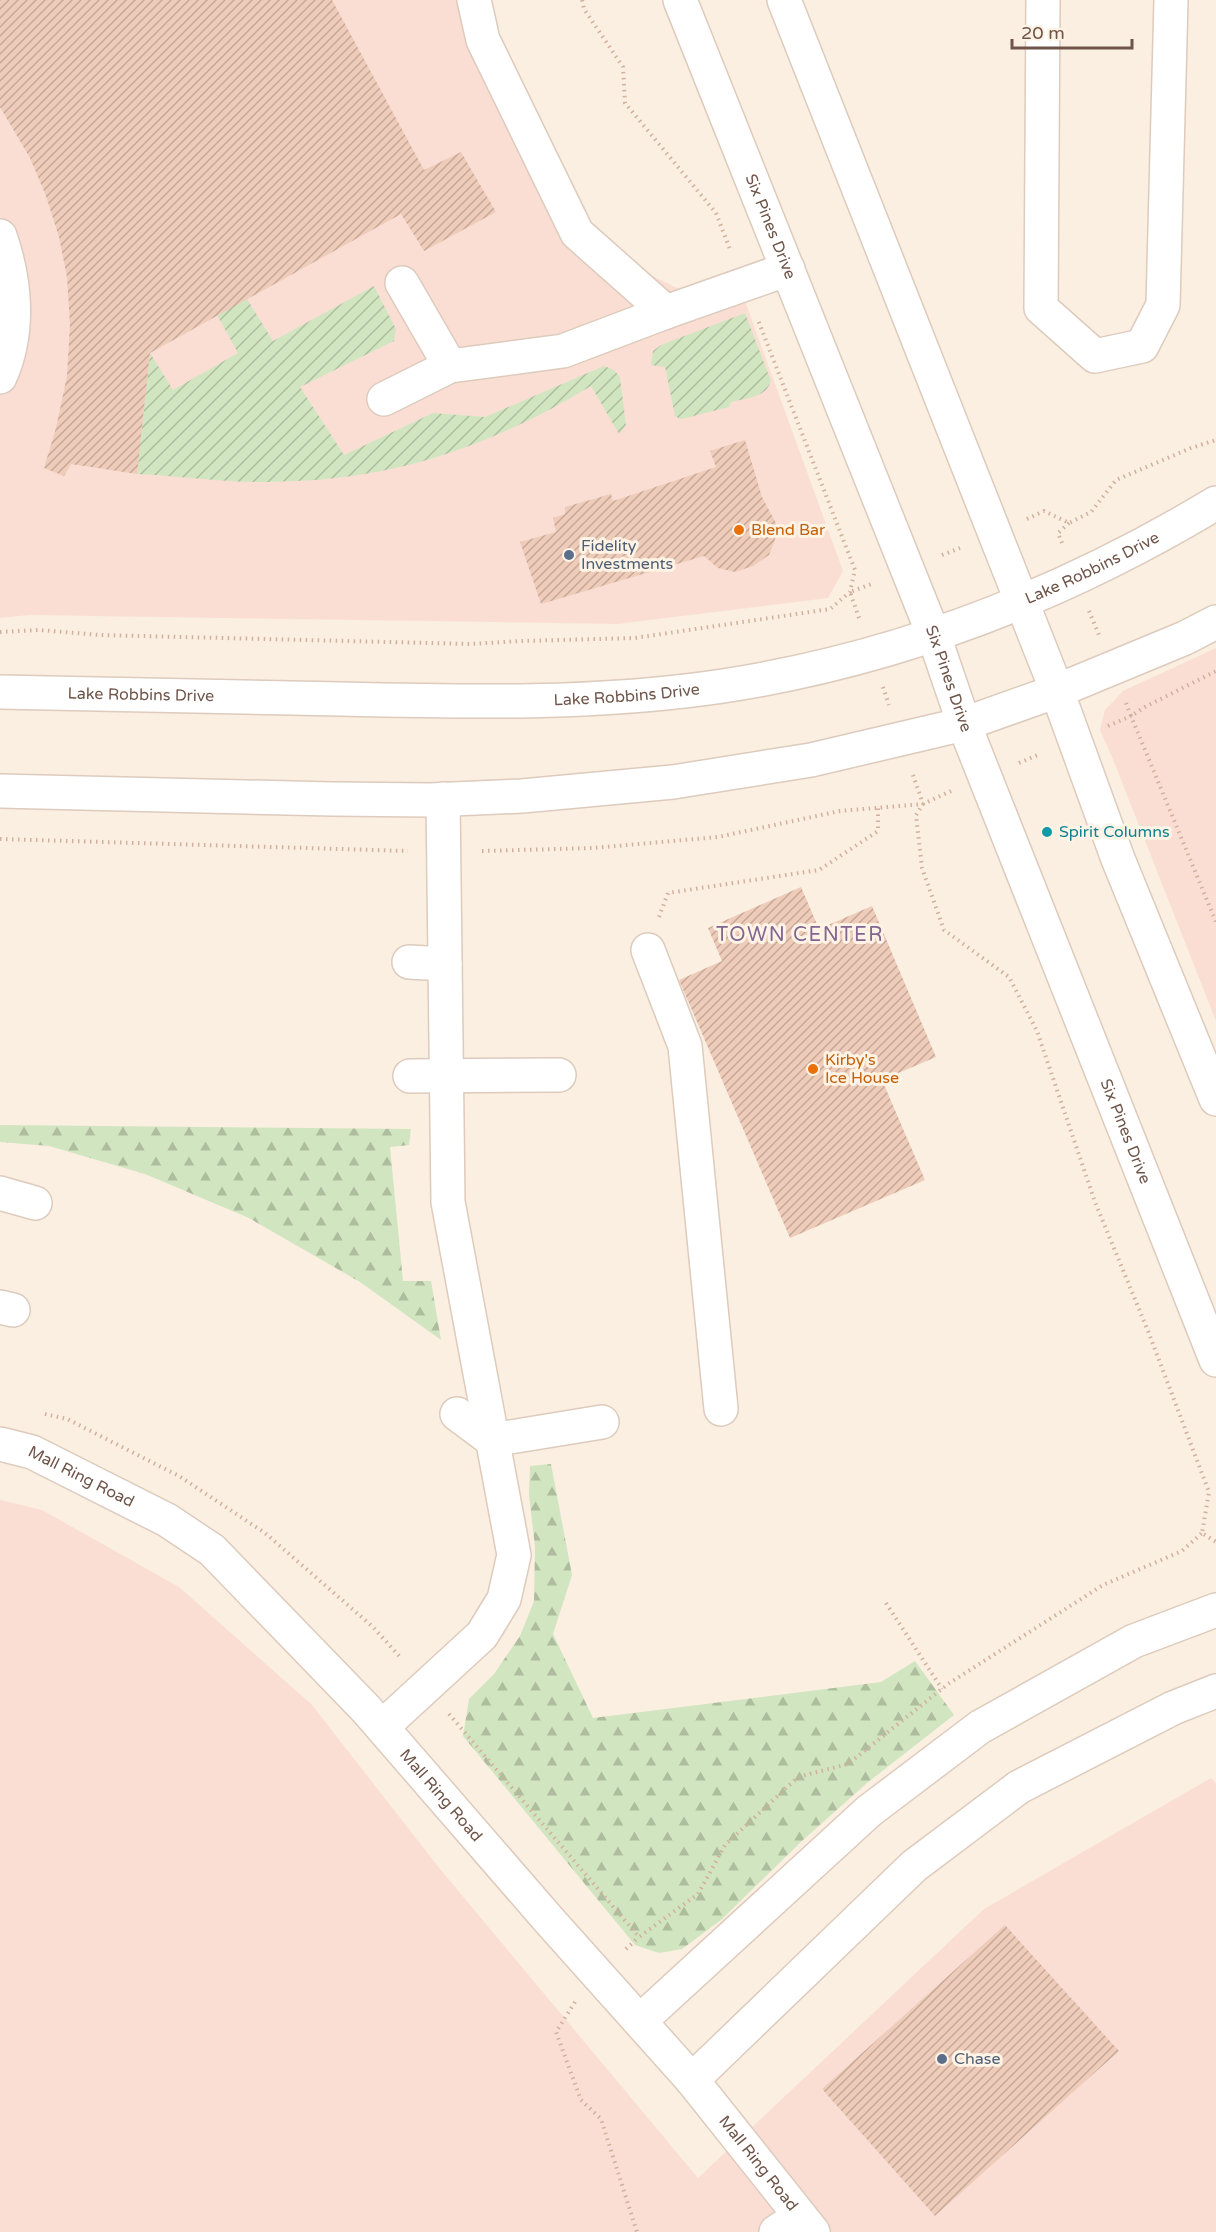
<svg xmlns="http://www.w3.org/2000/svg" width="1216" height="2232" font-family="'Varela Round',sans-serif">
	<defs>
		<pattern id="forest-firs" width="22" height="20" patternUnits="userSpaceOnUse" patternTransform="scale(1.5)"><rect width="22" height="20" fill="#d1e6c0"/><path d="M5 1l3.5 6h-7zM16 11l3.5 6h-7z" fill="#aebd9e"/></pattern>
		<pattern id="garden-furrows" width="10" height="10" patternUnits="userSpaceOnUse" patternTransform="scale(1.5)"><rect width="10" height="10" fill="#d1e6c0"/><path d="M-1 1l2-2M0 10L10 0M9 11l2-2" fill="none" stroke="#aebd9e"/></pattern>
		<pattern id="building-hatch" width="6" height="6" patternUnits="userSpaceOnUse" patternTransform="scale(1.5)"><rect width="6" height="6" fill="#eeccb9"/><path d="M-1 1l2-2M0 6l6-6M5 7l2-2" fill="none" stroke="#c5a898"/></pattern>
	</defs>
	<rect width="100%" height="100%" fill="#faefe0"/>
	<path fill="#faded4" d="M 0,0 L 466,0 L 571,237 L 692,295 L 742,293 L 843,571 L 828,598 L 617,624 L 29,615 L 0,618 Z
		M 1216,648 L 1216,1021 L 1114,762 L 1100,730 L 1105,710 L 1123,691 Z
		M 0,1500 L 42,1510 L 179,1587 L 312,1705 L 440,1869 L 698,2178 L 984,1909 L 1211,1778 L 1216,1783 L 1216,2232 L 0,2232 Z"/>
	<path fill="url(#forest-firs)" d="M 0,1125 L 411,1129 L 409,1145 L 390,1147 L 403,1281 L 431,1281 L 441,1340 L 360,1282 L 249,1218 L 145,1174 L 49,1146 L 0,1142 Z
		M 551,1464 L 572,1575 L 553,1634 L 593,1718 L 881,1682 L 915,1661 L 954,1715 L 867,1783 L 803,1840 L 721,1920 L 682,1949 L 659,1953 L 635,1945 L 463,1736 L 469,1699 L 494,1674 L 520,1636 L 534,1601 L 535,1547 L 529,1495 L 530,1466 Z"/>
	<path fill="url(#garden-furrows)" d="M 374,286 L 396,329 L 394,341 L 300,387 L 344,455 L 433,413 L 485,417 L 604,366 L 614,370 L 620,377 L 626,425 L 619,434 L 591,386 C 519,430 436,465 352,476 C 325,480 297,481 270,482 C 226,483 181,476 137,474 L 150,353 L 173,390 L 238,353 L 217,315 L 247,299 L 273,341 Z
		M 745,313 L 771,381 C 766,398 746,398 731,402 L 729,407 L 686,418 L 680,419 L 675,416 L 665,367 L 651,365 L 653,351 L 661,345 Z"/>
	<path fill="url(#building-hatch)" d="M 0,0 L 332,0 L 424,170 L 461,152 L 496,212 L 424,251 L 401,214 L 150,353 L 137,474 L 71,464 L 64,476 L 44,468 L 56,428 L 67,376 L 70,324 L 67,277 L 59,237 L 46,196 L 30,158 L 0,107 Z
		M 745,440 L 762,497 L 777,525 L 775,540 L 769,555 L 753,566 L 735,572 L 718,568 L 704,556 L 541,604 L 520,542 L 556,532 L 553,518 L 565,514 L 565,507 L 611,494 L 613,501 L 716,467 L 710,451 Z
		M 801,887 L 819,929 L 872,906 L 936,1057 L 882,1080 L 925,1180 L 790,1238 L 679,980 L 722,961 L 708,928 Z
		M 1005,1925 L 1119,2051 L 935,2216 L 822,2089 Z"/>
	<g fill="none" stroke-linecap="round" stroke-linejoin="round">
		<g stroke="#ddcbbd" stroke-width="36">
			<g id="minor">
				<path d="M 474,0 L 483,40 L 577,233 L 666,312 L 788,269"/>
				<path id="s1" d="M 680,0 L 934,636 L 964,724 L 1216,1360"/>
				<path d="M 784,0 L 1057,691 L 1118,859 L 1216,1099"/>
				<path d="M 1043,0 L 1041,308 L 1095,356 L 1142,346 L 1163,305 L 1171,0"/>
				<path d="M 0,236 C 16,282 20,333 0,377"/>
				<path d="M 402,283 L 450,366 L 563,351 L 666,312"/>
				<path d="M 384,399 L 450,366"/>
				<path id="s2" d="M 0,692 C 113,695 227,696 340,699 C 468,702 596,705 723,686 C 898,659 1065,594 1216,503"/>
				<path d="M 0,791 L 332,799 L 431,800 L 522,796 L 673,782 L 811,760 L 964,724 L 1057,691 L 1185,638 L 1216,622"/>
				<path d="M 648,950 L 685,1046 L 721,1409"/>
				<path d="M 409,962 L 445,964"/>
				<path d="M 410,1076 L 559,1075"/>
				<path d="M 0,1193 L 35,1203"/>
				<path d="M 0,1307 L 13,1310"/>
				<path d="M 457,1414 L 492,1440 L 602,1422"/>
				<path id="s3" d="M 0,1444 L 32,1452 L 167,1520 L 212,1550 L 366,1709 L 548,1919 L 692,2080 L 813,2232"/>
				<path d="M 382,1727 L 482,1635 L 504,1599 L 514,1555 L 448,1202 L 443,799"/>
				<path d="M 640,2021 L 869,1811 L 980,1727 L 1134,1641 L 1216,1610"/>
				<path d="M 692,2080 L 914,1866 L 1019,1787 L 1173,1708 L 1216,1691"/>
				<path d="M 776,2232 L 800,2216"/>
			</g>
		</g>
		<path stroke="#d2b09d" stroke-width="4" stroke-dasharray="1.5 4.5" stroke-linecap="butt" d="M 582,0 L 584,9 L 623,67 L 625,103 L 716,213 L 731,252
			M 1027,519 L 1044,511 L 1069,523 L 1091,512 L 1116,480 L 1191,448 L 1216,440
			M 1062,543 L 1058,533 L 1069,523
			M 942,555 L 960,548
			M 1089,611 L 1099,635
			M 859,618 L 850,592 L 874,583
			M 0,632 L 39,630 L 99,635 L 471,644 L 521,641 L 635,638 L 830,609 L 850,592 L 855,570 L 758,320
			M 883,687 L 889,705
			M 1126,703 L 1131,716 L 1145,707 L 1216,671
			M 1108,726 L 1131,716 L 1216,922
			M 1019,763 L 1040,754
			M 913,775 L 923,804 L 916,815 L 922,868 L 944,930 L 1009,977 L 1037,1031 L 1095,1202 L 1148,1331 L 1209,1492 L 1202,1533 L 1216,1542
			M 0,839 L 408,851
			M 482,851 L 593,848 L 718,837 L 840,811 L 923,804 L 951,791
			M 659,917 L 668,893 L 819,870 L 878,831 L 878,808
			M 45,1414 L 67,1419 L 179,1476 L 265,1533 L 373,1627 L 401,1658
			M 886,1603 L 942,1689
			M 449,1714 L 639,1937 L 698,1894 L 725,1845 L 798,1777 L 848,1764 L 948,1684 L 1103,1585 L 1182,1551 L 1202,1533
			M 626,1949 L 639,1937
			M 575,2002 L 556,2032 L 581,2100 L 601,2119 L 637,2232"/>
		<use href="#minor" stroke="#fff" stroke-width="33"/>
	</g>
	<g fill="#e8710a" stroke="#fef3e5" stroke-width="2">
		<circle cx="739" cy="530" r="6"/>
		<circle cx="813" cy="1069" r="6"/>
	</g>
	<g fill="#5c6f8a" stroke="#fef3e5" stroke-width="2">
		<circle cx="569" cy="555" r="6"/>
		<circle cx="942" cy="2059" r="6"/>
	</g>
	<circle fill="#0f9aa8" stroke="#fef3e5" stroke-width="2" cx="1047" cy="832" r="6"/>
	<g text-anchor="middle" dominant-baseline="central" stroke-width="6" stroke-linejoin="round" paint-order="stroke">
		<g font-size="16" fill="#6f5549" stroke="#fef3e5">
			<text stroke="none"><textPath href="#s1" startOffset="244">Six Pines Drive</textPath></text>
			<text stroke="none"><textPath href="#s2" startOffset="1113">Lake Robbins Drive</textPath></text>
			<text stroke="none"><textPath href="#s1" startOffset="730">Six Pines Drive</textPath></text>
			<text stroke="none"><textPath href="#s2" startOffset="141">Lake Robbins Drive</textPath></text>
			<text stroke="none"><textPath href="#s2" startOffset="627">Lake Robbins Drive</textPath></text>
			<text stroke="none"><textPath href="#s1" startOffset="1216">Six Pines Drive</textPath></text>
			<text stroke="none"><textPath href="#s3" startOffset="88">Mall Ring Road</textPath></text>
			<text stroke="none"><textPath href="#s3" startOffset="574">Mall Ring Road</textPath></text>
			<text stroke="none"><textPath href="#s3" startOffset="1060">Mall Ring Road</textPath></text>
		</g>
		<g font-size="16" fill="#c56008" stroke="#fef3e5" text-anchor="start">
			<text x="751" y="530">Blend Bar</text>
			<text x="825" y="1060">Kirby's<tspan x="825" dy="18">Ice House</tspan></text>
		</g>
		<g font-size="16" fill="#4e5e75" stroke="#fef3e5" text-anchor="start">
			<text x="581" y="546">Fidelity<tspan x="581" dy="18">Investments</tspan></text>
			<text x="954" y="2059">Chase</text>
		</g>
		<g font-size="16" fill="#0d838f" stroke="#fef3e5" text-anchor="start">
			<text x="1059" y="832">Spirit Columns</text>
		</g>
		<g font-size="20" letter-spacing="1.5" fill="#816592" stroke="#fef3e5">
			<text x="800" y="935">TOWN CENTER</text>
		</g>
	</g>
	<path d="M1012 39v9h120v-9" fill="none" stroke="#6f5549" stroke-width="3"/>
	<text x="1021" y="39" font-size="18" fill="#6f5549" stroke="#fef3e5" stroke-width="4.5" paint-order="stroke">20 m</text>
</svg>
